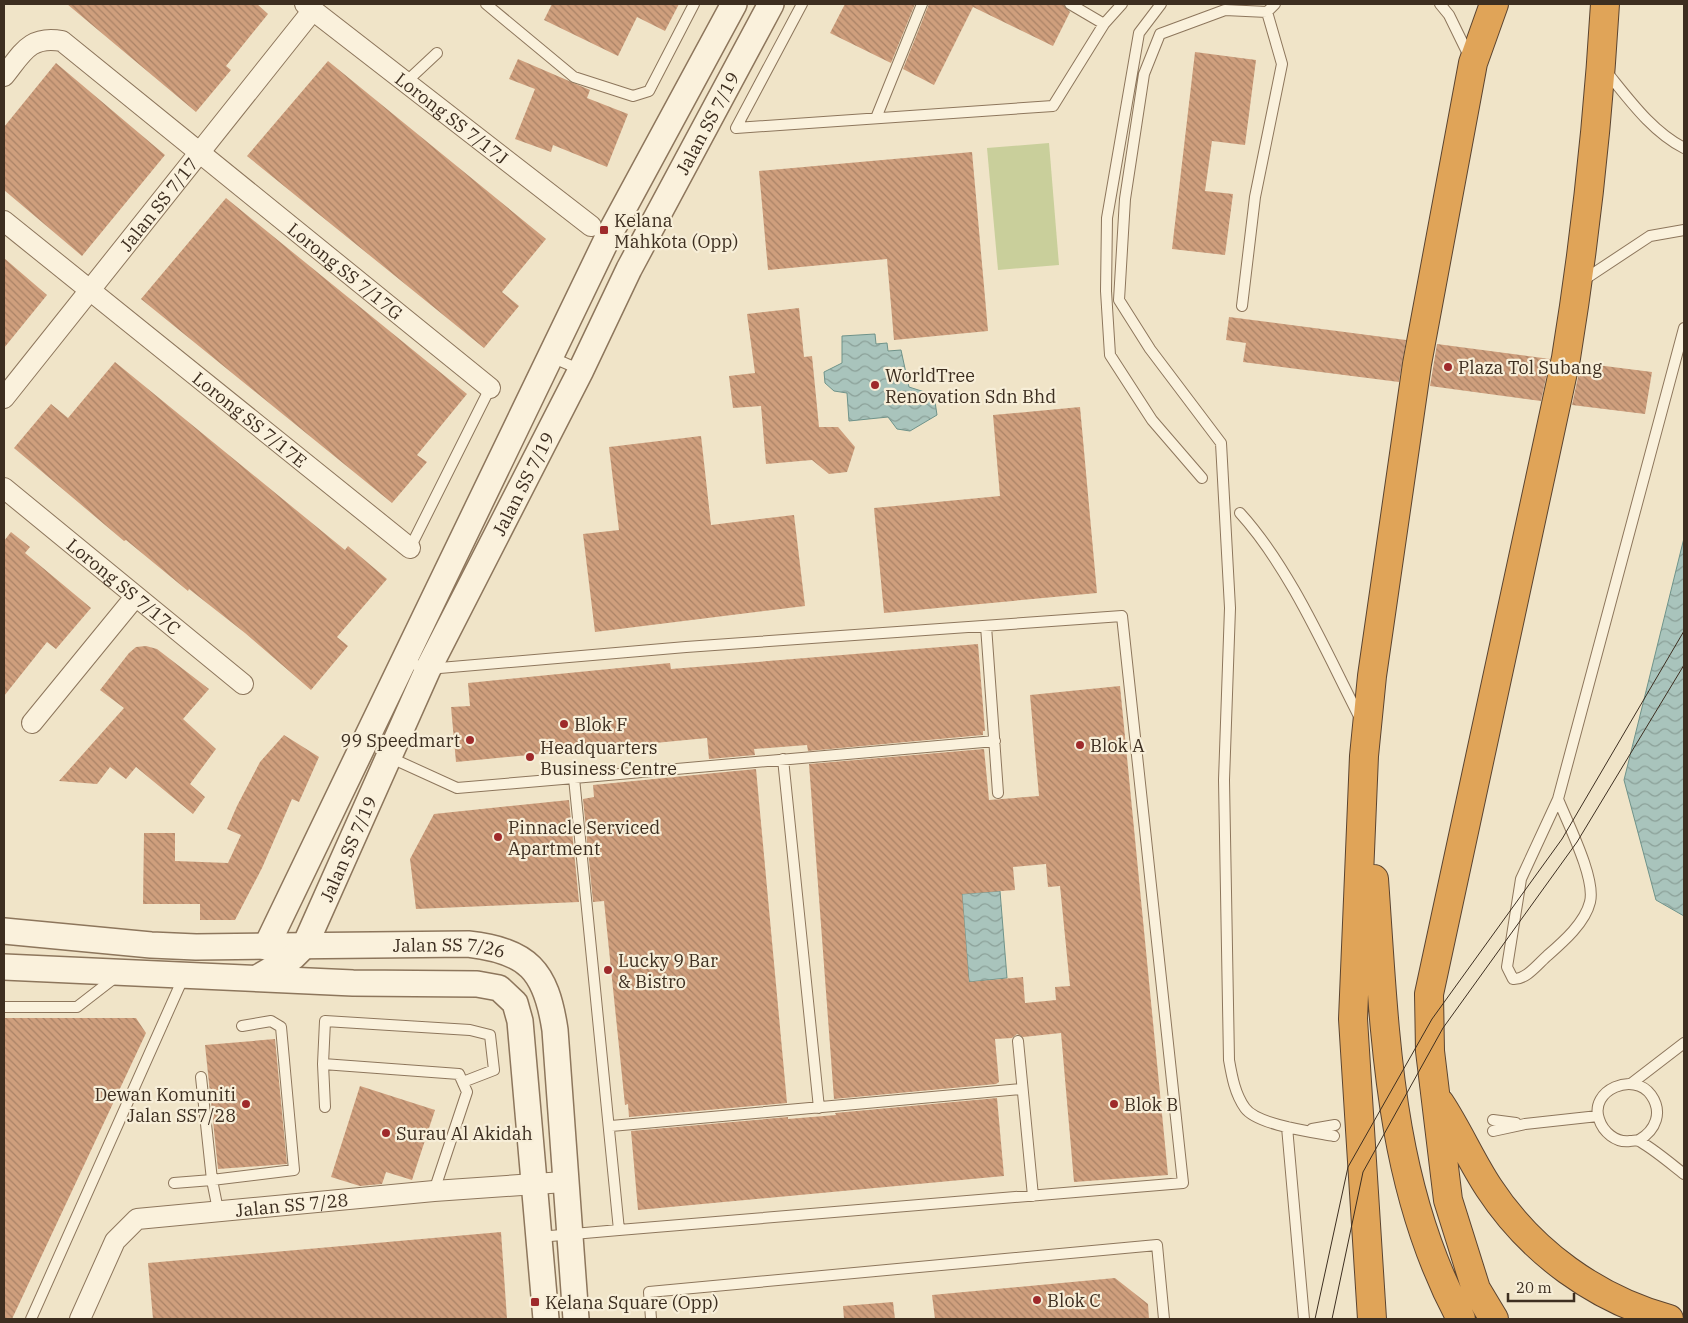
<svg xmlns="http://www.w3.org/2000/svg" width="1688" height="1323" font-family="'IBM Plex Serif',serif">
	<defs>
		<pattern id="water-waves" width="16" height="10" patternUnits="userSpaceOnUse" patternTransform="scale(1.25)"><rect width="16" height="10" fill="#a9c4bc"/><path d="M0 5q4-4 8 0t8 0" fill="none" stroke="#8ba098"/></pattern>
		<pattern id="building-back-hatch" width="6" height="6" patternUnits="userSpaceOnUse" patternTransform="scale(1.25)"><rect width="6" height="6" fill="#cf9f7d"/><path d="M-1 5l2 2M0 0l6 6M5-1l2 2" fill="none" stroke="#a98266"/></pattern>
	</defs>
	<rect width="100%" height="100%" fill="#f0e4c8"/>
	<path fill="#c9cf9b" d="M 1049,143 L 1059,265 L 998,270 L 987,148 Z"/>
	<path fill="url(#water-waves)" stroke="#6f938a" d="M 875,334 L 876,344 L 887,343 L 888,351 L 901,350 L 909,387 L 934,395 L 937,415 L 910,431 L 897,429 L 888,417 L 849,421 L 847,393 L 834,391 L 825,383 L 824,372 L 842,363 L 842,336 Z
		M 1684,538 L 1684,916 L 1656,900 L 1624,780 Z
		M 1000,891 L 1007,978 L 969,982 L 962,894 Z"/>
	<path fill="url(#building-back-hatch)" fill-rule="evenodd" d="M 67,4 L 257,4 L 268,14 L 226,66 L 231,70 L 196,112 Z
		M 552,4 L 679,4 L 665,31 L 637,17 L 618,56 L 544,20 Z
		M 845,4 L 915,4 L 891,63 L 830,33 Z
		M 929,4 L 1063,4 L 1070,12 L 1053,46 L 973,7 L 934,85 L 903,69 Z
		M 1195,52 L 1256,60 L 1245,145 L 1212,141 L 1205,191 L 1233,194 L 1225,255 L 1172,249 Z
		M 518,59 L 590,90 L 587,98 L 628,114 L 607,167 L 553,145 L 551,152 L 515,139 L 535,89 L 509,79 Z
		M 328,61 L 546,239 L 502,292 L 519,306 L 484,348 L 247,156 Z
		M 56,63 L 165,155 L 82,256 L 4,190 L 4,127 Z
		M 972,152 L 988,331 L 894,340 L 887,259 L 768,270 L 759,171 Z
		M 226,198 L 467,394 L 417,455 L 427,462 L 392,503 L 141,299 Z
		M 4,258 L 47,295 L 4,348 Z
		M 799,308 L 804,357 L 812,356 L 819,427 L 838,427 L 855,447 L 847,472 L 829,474 L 812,460 L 766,464 L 761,406 L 733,408 L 729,376 L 755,373 L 747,314 Z
		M 1229,317 L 1406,340 L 1399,382 L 1243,362 L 1246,343 L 1226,340 Z
		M 1437,344 L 1550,359 L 1541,401 L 1430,386 Z
		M 115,362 L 345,550 L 348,546 L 387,579 L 337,637 L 348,646 L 311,690 L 245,633 L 189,589 L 188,591 L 126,540 L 124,541 L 14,448 L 51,404 L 68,418 Z
		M 1581,363 L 1652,372 L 1645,414 L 1572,405 Z
		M 1080,407 L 1097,593 L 884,613 L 874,508 L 1000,496 L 993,415 Z
		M 701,436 L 711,525 L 794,515 L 805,606 L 595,632 L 583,534 L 619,530 L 609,447 Z
		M 11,532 L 30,547 L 25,553 L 91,608 L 56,649 L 47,642 L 4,696 L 4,541 Z
		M 978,644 L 985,731 L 983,731 L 983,735 L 808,751 L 807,745 L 754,749 L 755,755 L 709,759 L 707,738 L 456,762 L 451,707 L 470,706 L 468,683 L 670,663 L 671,669 Z
		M 146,646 L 157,649 L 209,689 L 183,719 L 216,749 L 190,784 L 205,797 L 193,814 L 136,767 L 126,779 L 110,767 L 97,784 L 59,781 L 124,708 L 100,690 L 129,653 L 136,647 Z
		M 1120,686 L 1168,1175 L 1074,1182 L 1061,1033 L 1023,1037 L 1017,1034 L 1012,1038 L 995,1039 L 999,1082 L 996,1084 L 834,1099 L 809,764 L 984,749 L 989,800 L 1039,796 L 1030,695 ZM 1046,864 L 1048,887 L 1060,886 L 1070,986 L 1055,987 L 1056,1000 L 1025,1003 L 1023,977 L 969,982 L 962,894 L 1015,890 L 1013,867 Z
		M 284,735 L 319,757 L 299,802 L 292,799 L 262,868 L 235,920 L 200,920 L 200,904 L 143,904 L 144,833 L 175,833 L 175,861 L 228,863 L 241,835 L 227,829 L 237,806 L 260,762 Z
		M 756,769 L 787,1103 L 629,1117 L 628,1104 L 625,1105 L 604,901 L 593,902 L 583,799 L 594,797 L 593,785 Z
		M 569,800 L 579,902 L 416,909 L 410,859 L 434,814 Z
		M 4,1018 L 136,1018 L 146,1033 L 12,1319 L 4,1319 Z
		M 275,1039 L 287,1164 L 218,1169 L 205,1045 Z
		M 360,1086 L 435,1110 L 412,1180 L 386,1172 L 382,1184 L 360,1186 L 331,1177 Z
		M 997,1098 L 1004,1176 L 638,1210 L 631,1131 L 788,1117 L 788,1119 L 836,1115 L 835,1113 Z
		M 501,1232 L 507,1319 L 153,1319 L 148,1263 Z
		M 1115,1278 L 1148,1304 L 1149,1319 L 935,1319 L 932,1295 Z
		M 893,1302 L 895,1319 L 844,1319 L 843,1306 Z"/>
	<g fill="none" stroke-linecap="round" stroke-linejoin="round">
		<g stroke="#8d765c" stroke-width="12">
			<path id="service" d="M 486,4 L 574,77 L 633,96 L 649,91 L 694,4
				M 802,4 L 736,128 L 1053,106 L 1104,24 L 1122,4
				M 1070,4 L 1104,24
				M 1161,4 L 1139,33 L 1107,218 L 1106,291 L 1110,355 L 1152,420 L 1202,478
				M 1275,4 L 1267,12 L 1225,10 L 1160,34 L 1144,74 L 1125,199 L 1119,300 L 1150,349 L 1221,443 L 1230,608 L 1224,780 L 1229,1060 C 1232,1077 1235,1094 1245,1108 C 1257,1125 1313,1132 1334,1136
				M 1440,4 L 1449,15 L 1470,58
				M 1605,70 C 1628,98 1651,131 1684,148
				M 406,82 L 437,53
				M 876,118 L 922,4
				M 1582,281 L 1650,236 L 1684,230
				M 1242,306 L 1255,197 L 1282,64 L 1267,12
				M 551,357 L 581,370
				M 1240,513 C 1290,568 1326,652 1360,718
				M 410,548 L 490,388
				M 986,626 L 998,793
				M 404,661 L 428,669 L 686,647 L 1122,616 L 1183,1183 L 619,1230 L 574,778 L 995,741
				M 389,757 L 457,788 L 574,778
				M 783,759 L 819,1108
				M 1558,799 C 1567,822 1596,878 1590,902 C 1585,923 1563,942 1547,956 C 1538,964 1526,980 1513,979 L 1507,967 L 1521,879 L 1558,799 L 1684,328
				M 4,1007 L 77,1007 L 117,976
				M 1018,1041 L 1033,1196
				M 323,1064 L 459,1074 L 467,1092 L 434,1191
				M 201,1077 L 212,1180 L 294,1170 L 281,1027 L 271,1021 L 242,1026
				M 1632,1083 L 1684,1043
				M 325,1107 L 323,1064 L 325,1021 L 470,1030 L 490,1035 L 494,1070 L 463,1082
				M 1493,1120 L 1516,1123
				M 611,1126 L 1021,1089
				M 1287,1127 L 1304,1319
				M 1312,1129 L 1335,1125
				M 1493,1131 L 1525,1124 L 1598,1116
				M 1639,1140 C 1656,1130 1663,1112 1651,1095 C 1634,1071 1589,1090 1599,1119 C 1603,1132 1616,1143 1630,1141 C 1635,1141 1637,1139 1641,1142 C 1656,1151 1670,1163 1684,1174
				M 174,1183 L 212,1180 L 218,1210
				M 539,1237 L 619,1230
				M 31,1319 L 184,976
				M 651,1319 L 649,1292 L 1157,1245 L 1164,1319"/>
		</g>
		<g stroke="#8d765c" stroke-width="22">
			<g id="minor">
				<path id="s1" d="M 305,4 L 591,226"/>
				<path id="s2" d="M 4,76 C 22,54 29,35 62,41 L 490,388"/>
				<path id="s3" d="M 4,221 L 410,548"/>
				<path id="s4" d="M 4,398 L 313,10"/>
				<path id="s5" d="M 4,488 L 243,684"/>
				<path d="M 32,723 L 135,597"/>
				<path id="s6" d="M 80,1319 L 115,1241 L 137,1219 L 434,1191 L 564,1182"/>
			</g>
		</g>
		<g stroke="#8d765c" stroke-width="28">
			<g id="tertiary">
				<path id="s7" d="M 4,931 L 151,945 L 196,947 L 468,944 C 528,951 546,970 555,1030 L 576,1319"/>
				<path d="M 266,947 L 608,237 L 734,4"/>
				<path d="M 4,967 L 353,983 L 477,984 L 499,988 L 515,1003 L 520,1021 L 546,1319"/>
				<path id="s8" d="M 257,978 L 293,957 L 305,945 L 428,669 L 581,370 L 629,269 L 771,4"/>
			</g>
		</g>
		<g stroke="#5b4430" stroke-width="30">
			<path id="motorway" d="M 1374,879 C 1385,1030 1387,1182 1461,1319
				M 1440,1103 C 1458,1130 1471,1161 1489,1188 C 1531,1252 1596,1299 1669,1319
				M 1372,1319 L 1353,1019 L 1364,756 L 1372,676 L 1417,364 L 1473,63 L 1494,4
				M 1494,1319 L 1476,1289 L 1448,1200 L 1430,1051 L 1429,994 L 1566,358 C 1585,241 1598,122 1605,4"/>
		</g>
		<use href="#service" stroke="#faf1dc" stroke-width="10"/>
		<use href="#minor" stroke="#faf1dc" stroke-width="20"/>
		<use href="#tertiary" stroke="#faf1dc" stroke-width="25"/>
		<use href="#motorway" stroke="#e0a458" stroke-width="28"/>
		<path stroke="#3d2e20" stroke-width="1" d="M 1315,1319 L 1348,1167 L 1432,1019 L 1562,839 L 1684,631
			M 1332,1319 L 1363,1172 L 1443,1028 L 1577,842 L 1684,665"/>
	</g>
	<g fill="#9e2a2b" stroke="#f7eed8" stroke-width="2">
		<rect x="599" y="225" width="10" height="10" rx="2.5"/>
		<circle cx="1448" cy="367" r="5"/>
		<circle cx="875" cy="385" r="5"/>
		<circle cx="564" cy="724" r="5"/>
		<circle cx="470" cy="740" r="5"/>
		<circle cx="1080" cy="745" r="5"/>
		<circle cx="530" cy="757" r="5"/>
		<circle cx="498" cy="837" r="5"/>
		<circle cx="608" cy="970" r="5"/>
		<circle cx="246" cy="1104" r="5"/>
		<circle cx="1114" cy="1104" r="5"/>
		<circle cx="386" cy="1133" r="5"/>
		<circle cx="1037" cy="1300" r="5"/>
		<rect x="530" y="1297" width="10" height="10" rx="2.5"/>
	</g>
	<g text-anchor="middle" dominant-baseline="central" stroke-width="4.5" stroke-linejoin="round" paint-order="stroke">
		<g font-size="18" fill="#3d2e20" stroke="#f7eed8">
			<text stroke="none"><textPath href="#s1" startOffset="186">Lorong SS 7/17J</textPath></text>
			<text stroke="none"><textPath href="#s8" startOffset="974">Jalan SS 7/19</textPath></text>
			<text stroke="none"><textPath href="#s4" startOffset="248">Jalan SS 7/17</textPath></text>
			<text stroke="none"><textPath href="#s2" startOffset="438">Lorong SS 7/17G</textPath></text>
			<text stroke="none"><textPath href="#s3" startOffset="316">Lorong SS 7/17E</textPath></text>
			<text stroke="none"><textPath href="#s8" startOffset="569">Jalan SS 7/19</textPath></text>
			<text stroke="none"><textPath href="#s5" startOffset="155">Lorong SS 7/17C</textPath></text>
			<text stroke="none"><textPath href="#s8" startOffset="164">Jalan SS 7/19</textPath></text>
			<text stroke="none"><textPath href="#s7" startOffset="446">Jalan SS 7/26</textPath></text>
			<text stroke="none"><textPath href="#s6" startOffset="272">Jalan SS 7/28</textPath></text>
		</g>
		<g font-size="18" fill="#3d2e20" stroke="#f7eed8" text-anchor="start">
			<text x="614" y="220">Kelana<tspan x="614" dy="21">Mahkota (Opp)</tspan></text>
			<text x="1458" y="367">Plaza Tol Subang</text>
			<text x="885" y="375">WorldTree<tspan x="885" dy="21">Renovation Sdn Bhd</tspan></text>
			<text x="574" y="724">Blok F</text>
			<text x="460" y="740" text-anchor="end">99 Speedmart</text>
			<text x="1090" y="745">Blok A</text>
			<text x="540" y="747">Headquarters<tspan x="540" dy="21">Business Centre</tspan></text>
			<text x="508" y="827">Pinnacle Serviced<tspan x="508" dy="21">Apartment</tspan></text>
			<text x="618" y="960">Lucky 9 Bar<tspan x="618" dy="21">&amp; Bistro</tspan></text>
			<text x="236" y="1094" text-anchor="end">Dewan Komuniti<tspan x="236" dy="21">Jalan SS7/28</tspan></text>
			<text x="1124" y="1104">Blok B</text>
			<text x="396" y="1133">Surau Al Akidah</text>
			<text x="1047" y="1300">Blok C</text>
			<text x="545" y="1302">Kelana Square (Opp)</text>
		</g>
	</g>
	<rect width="1688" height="1323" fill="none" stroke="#3d2e20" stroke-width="10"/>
	<path d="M1508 1293v8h66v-8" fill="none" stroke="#3d2e20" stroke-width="2.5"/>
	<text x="1516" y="1293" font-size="15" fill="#3d2e20" stroke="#f7eed8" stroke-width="4" paint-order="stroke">20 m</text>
</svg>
